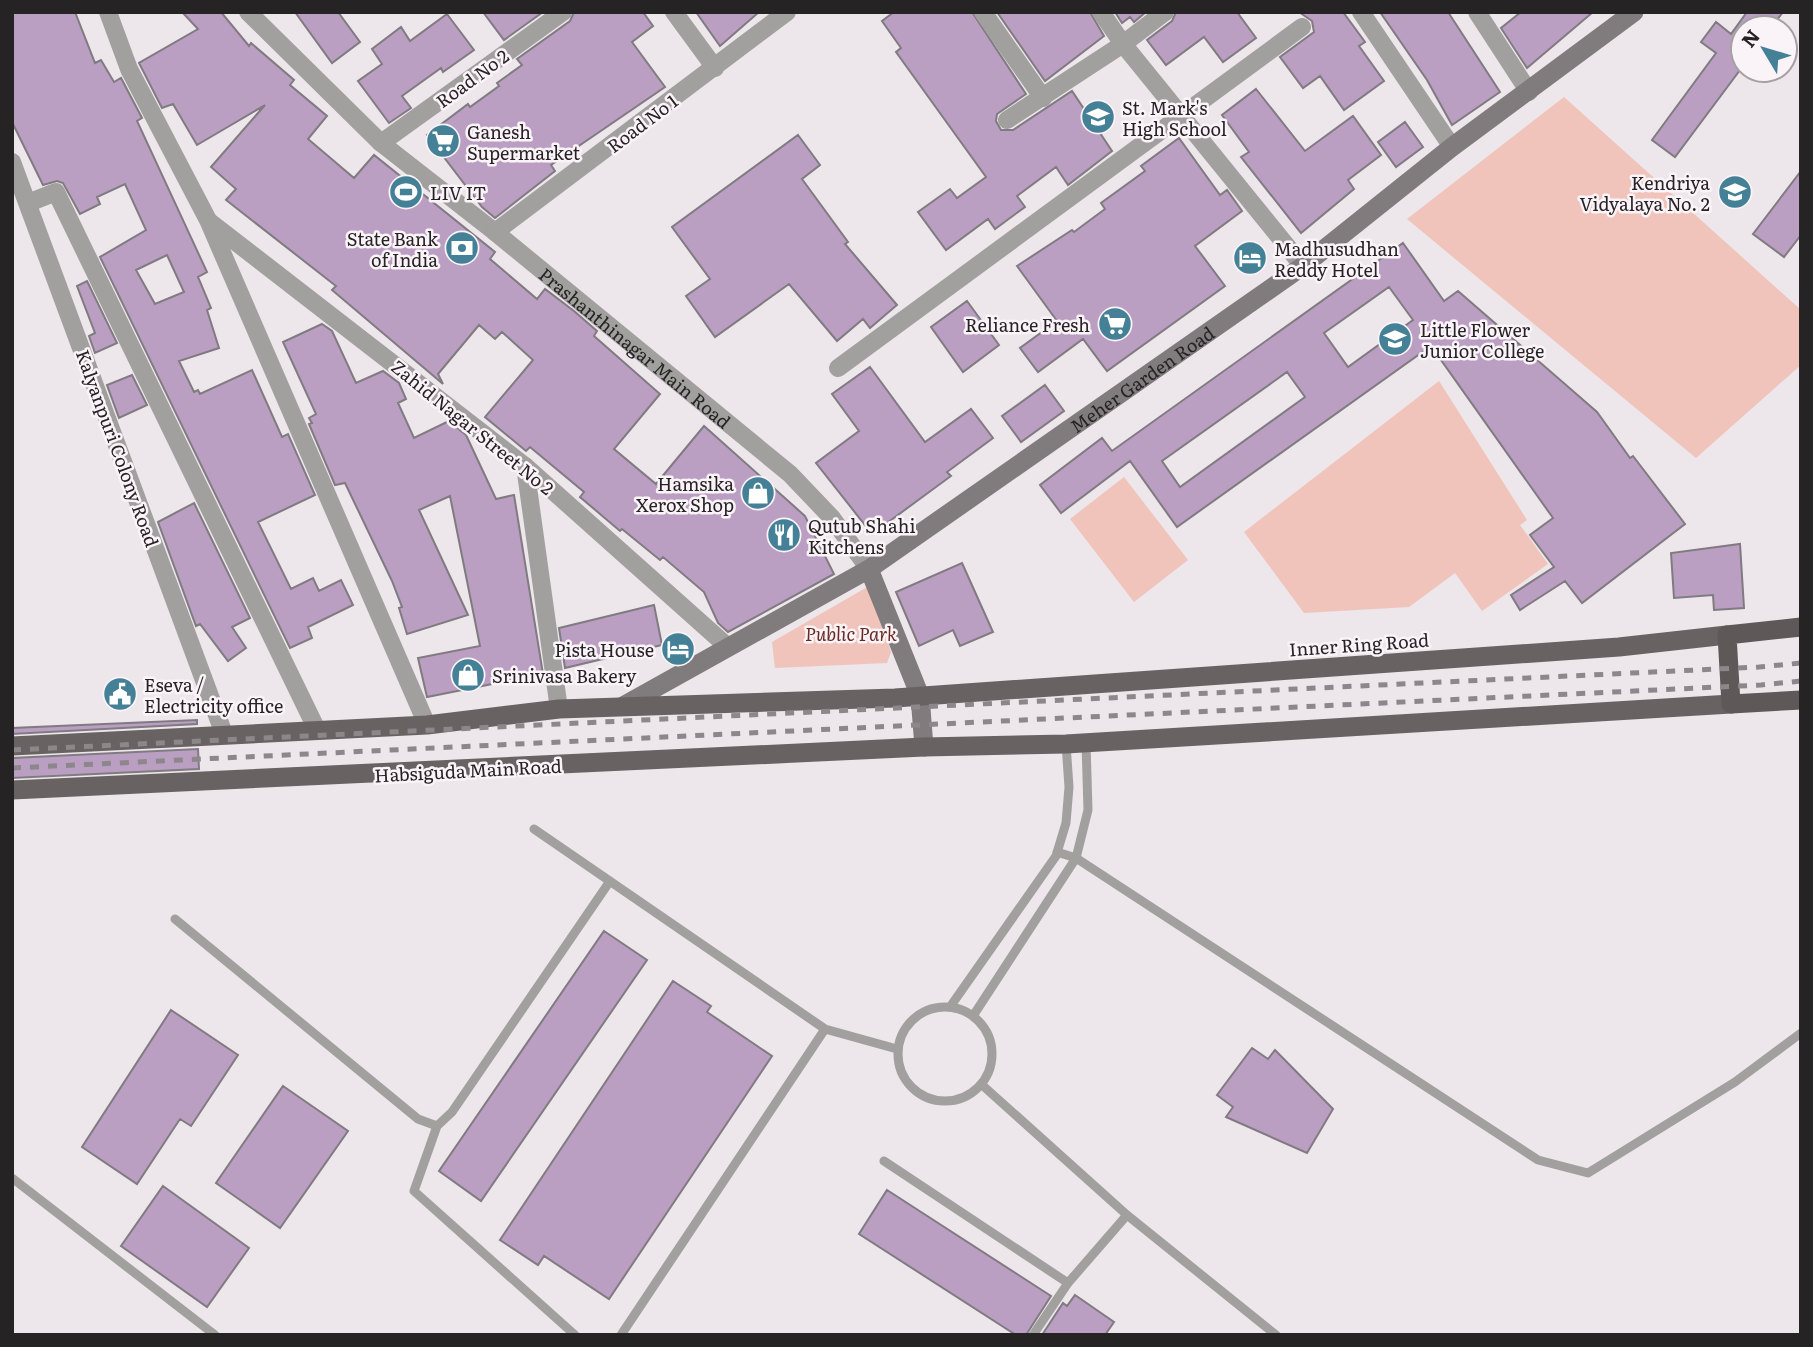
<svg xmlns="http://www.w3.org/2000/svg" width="1813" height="1347" font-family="Literata,serif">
	<rect width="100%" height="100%" fill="#ede6ea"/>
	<path fill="#f0c3bb" d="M 1564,97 L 1801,310 L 1801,365 L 1696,458 L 1407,219 Z
		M 1439,381 L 1527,520 L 1520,525 L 1548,564 L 1482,611 L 1455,573 L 1409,607 L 1304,613 L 1244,532 Z
		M 1124,477 L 1188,560 L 1134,602 L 1070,519 Z
		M 869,586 L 891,652 L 887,663 L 775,668 L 772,642 Z"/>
	<path fill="#bb9fc3" stroke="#7f7b80" stroke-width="2" fill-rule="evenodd" d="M 12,12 L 75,12 L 95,63 L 101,60 L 114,82 L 121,78 L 142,118 L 137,121 L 207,272 L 198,277 L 211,308 L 207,310 L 219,348 L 179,361 L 194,392 L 198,390 L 200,394 L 252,370 L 282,437 L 288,434 L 315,495 L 258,522 L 291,589 L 313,578 L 319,591 L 341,580 L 353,605 L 308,627 L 312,638 L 290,648 L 100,257 L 146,230 L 125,184 L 97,197 L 100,204 L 80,214 L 63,183 L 57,181 L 43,185 L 12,122 ZM 167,255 L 184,292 L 155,304 L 136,270 Z
		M 182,12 L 221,12 L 249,46 L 251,43 L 294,80 L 290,85 L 327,116 L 308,139 L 354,178 L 374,155 L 495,252 L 490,259 L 537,299 L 545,289 L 574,311 L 597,331 L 594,336 L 660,394 L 614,449 L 656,484 L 704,426 L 805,516 L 834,574 L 728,632 L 718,623 L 704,592 L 663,557 L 660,560 L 622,529 L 620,531 L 580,497 L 584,492 L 530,447 L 526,451 L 485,417 L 533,360 L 502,332 L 495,339 L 479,325 L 438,374 L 443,384 L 332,290 L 336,286 L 226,200 L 236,189 L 211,167 L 265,105 L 197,145 L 173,104 L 162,108 L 139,63 L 198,29 Z
		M 295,12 L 338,12 L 360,42 L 332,63 Z
		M 483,12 L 543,12 L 504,40 Z
		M 574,12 L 643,12 L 653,26 L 632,42 L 665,87 L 551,165 L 555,171 L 495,218 L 482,207 L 427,135 L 468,104 L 470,107 L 499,86 L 497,83 L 522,65 L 517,59 L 570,21 Z
		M 696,12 L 759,12 L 720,46 Z
		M 894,12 L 972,12 L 1026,94 L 997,114 L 996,121 L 1001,130 L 1013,130 L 1072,91 L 1112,151 L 1068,185 L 1056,167 L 1017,196 L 1025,207 L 995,229 L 988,219 L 946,250 L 918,212 L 950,189 L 957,198 L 986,177 L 896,52 L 901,48 L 882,21 Z
		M 997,12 L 1090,12 L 1104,36 L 1045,81 Z
		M 1115,12 L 1146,12 L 1134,22 L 1130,17 L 1122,23 Z
		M 1176,12 L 1237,12 L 1256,38 L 1223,62 L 1204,37 L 1166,65 L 1147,40 L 1172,21 Z
		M 1299,12 L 1343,12 L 1365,42 L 1359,46 L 1384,81 L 1344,110 L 1320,76 L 1303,88 L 1280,57 L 1314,32 L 1312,21 Z
		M 1380,12 L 1448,12 L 1500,92 L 1452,125 L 1427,80 Z
		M 1521,12 L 1593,12 L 1527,68 L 1501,28 Z
		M 1747,12 L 1783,12 L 1771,28 L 1743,28 L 1743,66 L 1675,157 L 1652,140 L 1716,53 L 1701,42 L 1716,22 L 1731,34 Z
		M 447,14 L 474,50 L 443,72 L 441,68 L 402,96 L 411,108 L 389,123 L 358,81 L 382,64 L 372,49 L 401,27 L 410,41 Z
		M 1256,89 L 1305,151 L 1353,116 L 1381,155 L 1348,180 L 1354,189 L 1301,233 L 1241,157 L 1249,152 L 1222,115 Z
		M 1405,122 L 1423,147 L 1396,167 L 1378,142 Z
		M 798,135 L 820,165 L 802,179 L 848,242 L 845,244 L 897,305 L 870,328 L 863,319 L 837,341 L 789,284 L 715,337 L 686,296 L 710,279 L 672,227 Z
		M 1179,138 L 1220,195 L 1227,190 L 1242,211 L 1195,246 L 1225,286 L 1107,371 L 1083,339 L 1038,372 L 1020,348 L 1057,321 L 1017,266 L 1072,230 L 1074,232 L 1105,209 L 1101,203 L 1145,171 L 1141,166 Z
		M 1801,171 L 1801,235 L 1784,257 L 1753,234 Z
		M 1403,243 L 1444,301 L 1458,291 L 1597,412 L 1630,458 L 1633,456 L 1685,524 L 1582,603 L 1565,581 L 1520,610 L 1511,595 L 1554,567 L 1530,535 L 1553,518 L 1431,346 L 1177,527 L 1130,461 L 1061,513 L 1040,485 L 1102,438 L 1112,451 ZM 1389,287 L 1413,320 L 1348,367 L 1324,333 ZM 1287,372 L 1305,397 L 1180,487 L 1162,461 Z
		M 87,281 L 117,343 L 95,353 L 89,336 L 95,333 L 77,286 Z
		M 967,301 L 999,345 L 963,372 L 931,327 Z
		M 322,324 L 332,331 L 356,383 L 383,371 L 399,383 L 406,399 L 398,403 L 414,438 L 449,421 L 466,435 L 496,499 L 514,495 L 543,674 L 427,697 L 418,658 L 480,646 L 450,496 L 419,510 L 468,615 L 407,634 L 399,608 L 402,607 L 392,581 L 345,483 L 335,485 L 309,424 L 312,423 L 309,418 L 316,414 L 283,342 Z
		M 870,367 L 925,442 L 971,409 L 993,438 L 947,472 L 951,476 L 872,534 L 816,463 L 859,431 L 832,394 Z
		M 132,375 L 147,405 L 119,418 L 107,385 Z
		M 1045,385 L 1064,411 L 1021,442 L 1002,416 Z
		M 194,503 L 250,618 L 232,627 L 246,648 L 228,661 L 200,624 L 196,626 L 158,522 Z
		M 1740,544 L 1744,608 L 1714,610 L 1713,595 L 1674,598 L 1671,553 Z
		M 962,563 L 993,632 L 960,646 L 953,630 L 919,646 L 896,592 Z
		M 654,605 L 662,645 L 565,668 L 559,628 Z
		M 197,720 L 197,724 L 12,734 L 12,728 Z
		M 198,749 L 199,769 L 12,778 L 12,758 Z
		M 604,931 L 647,960 L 481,1201 L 439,1171 Z
		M 673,981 L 711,1006 L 707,1012 L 772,1056 L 609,1299 L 544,1256 L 538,1265 L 500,1240 Z
		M 171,1010 L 238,1055 L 191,1126 L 180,1119 L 137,1184 L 82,1147 Z
		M 1252,1048 L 1268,1059 L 1275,1050 L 1333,1109 L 1307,1153 L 1226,1117 L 1233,1107 L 1217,1095 Z
		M 283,1086 L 348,1131 L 280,1228 L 216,1183 Z
		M 163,1186 L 249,1248 L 207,1307 L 121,1246 Z
		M 887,1190 L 1051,1296 L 1026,1335 L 1016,1335 L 859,1234 Z
		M 1075,1295 L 1114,1322 L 1105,1335 L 1042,1335 L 1063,1303 L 1067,1306 Z"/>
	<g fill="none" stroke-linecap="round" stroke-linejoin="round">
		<path stroke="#a29f9f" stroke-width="9" d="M 534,829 L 825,1029 L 897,1049
			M 1057,852 L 1076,858 L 1538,1160 L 1588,1173 L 1735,1082 L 1801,1033
			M 175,919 L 418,1119 L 437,1126 L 452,1112 L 610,881
			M898 1054a47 47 0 1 1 94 0a47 47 0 1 1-94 0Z
			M 950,1007 L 1056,856 L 1066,823 L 1069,787 L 1066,744
			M 973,1016 L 1076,858 L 1088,810 L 1086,743
			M 981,1084 L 1127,1215 L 1276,1335
			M 437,1126 L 414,1191 L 575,1335
			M 884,1161 L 1068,1283
			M 12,1178 L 215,1335
			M 621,1335 L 825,1029
			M 1033,1335 L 1068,1283 L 1127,1215"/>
		<g stroke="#a29f9f" stroke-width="18">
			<path d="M 108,12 L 129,69 L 208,220 L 427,725"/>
			<path id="s1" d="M 248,12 L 381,143 L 495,232 L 790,474 L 832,518 L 869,569"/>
			<path d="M 674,12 L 715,68"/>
			<path d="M 983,12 L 1043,98"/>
			<path d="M 1101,12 L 1123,44 L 1303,266"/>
			<path d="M 1361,12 L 1452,147"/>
			<path d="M 1477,12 L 1529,92"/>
			<path d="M 1007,120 L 1123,44 L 1165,12"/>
			<path d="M 381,143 L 563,12"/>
			<path d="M 12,162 L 224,734"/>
			<path d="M 28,203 L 56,192 L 317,730"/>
			<path d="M 210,222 L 525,466 L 728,647"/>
			<path d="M 495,232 L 787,12"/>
			<path d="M 838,368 L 1302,27"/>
			<path d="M 525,466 L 559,709"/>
		</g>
		<g stroke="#807b7c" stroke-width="19">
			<path d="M 869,569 L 920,696 L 924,747"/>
			<path id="s2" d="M 623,706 L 869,569 L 1303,266 L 1452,147 L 1634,12"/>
		</g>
		<path stroke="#686263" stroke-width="19" d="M 12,746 L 427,725 L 559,709 L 895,698 L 1619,647 L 1727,635
			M 12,790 L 924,747 L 1066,744 L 1731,704"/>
		<path stroke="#5e5858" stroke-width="19" d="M 1801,627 L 1727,635 L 1731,704 L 1801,700"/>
		<path stroke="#8c878a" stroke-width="5" stroke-dasharray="9 9" stroke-linecap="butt" d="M 12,750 L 1759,667 L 1801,663
			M 12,768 L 1761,685 L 1801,681"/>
	</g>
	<defs>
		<g id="school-disc" transform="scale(1.75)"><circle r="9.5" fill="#448197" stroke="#faf3f7"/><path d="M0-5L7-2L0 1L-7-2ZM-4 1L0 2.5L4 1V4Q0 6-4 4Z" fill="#fff"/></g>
		<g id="supermarket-disc" transform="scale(1.75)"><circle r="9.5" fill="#448197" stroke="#faf3f7"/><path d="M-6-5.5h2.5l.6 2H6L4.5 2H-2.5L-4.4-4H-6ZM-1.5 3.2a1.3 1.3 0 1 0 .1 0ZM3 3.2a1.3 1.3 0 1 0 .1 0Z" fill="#fff"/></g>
		<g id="stadium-disc" transform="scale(1.75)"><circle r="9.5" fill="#448197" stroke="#faf3f7"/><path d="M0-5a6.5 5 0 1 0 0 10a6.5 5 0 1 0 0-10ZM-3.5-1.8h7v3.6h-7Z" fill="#fff"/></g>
		<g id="bank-disc" transform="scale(1.75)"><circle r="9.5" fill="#448197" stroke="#faf3f7"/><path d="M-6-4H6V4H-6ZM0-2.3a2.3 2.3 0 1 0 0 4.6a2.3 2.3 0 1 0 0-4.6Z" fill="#fff"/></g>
		<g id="hotel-disc" transform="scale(1.75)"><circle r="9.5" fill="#448197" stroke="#faf3f7"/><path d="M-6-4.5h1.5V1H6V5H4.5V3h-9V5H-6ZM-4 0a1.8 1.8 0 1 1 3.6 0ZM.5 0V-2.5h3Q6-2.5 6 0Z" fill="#fff"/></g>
		<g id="university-disc" transform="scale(1.75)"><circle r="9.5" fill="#448197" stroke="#faf3f7"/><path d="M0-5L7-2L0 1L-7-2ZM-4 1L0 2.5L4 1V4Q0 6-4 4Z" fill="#fff"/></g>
		<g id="shop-disc" transform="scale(1.75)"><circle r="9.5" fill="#448197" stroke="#faf3f7"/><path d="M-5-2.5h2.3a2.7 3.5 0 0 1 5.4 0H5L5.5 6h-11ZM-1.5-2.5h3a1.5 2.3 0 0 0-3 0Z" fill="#fff"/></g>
		<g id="restaurant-disc" transform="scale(1.75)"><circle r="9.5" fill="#448197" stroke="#faf3f7"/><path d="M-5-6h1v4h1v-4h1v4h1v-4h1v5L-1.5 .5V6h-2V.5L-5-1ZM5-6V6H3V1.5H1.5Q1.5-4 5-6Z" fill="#fff"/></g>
		<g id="civic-disc" transform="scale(1.75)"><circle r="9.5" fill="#448197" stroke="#faf3f7"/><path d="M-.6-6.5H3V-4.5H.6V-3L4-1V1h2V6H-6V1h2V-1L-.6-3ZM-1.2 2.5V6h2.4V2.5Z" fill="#fff"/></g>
	</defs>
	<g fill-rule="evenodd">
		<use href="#school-disc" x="1098" y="117"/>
		<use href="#supermarket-disc" x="443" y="141"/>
		<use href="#stadium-disc" x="406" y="192"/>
		<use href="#school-disc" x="1735" y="192"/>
		<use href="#bank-disc" x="462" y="248"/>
		<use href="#hotel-disc" x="1250" y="258"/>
		<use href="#supermarket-disc" x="1115" y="324"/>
		<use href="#university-disc" x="1395" y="339"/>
		<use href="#shop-disc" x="758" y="493"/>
		<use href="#restaurant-disc" x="784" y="535"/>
		<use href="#hotel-disc" x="678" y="649"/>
		<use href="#shop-disc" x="468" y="675"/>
		<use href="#civic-disc" x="120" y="694"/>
	</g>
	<g text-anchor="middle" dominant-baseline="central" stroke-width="5" stroke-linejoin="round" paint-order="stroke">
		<g font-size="18" fill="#262325" stroke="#faf3f7">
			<text transform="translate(472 78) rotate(-36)">Road No 2</text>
			<text transform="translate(642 123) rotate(-37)">Road No 1</text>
			<text stroke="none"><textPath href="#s1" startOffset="513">Prashanthinagar Main Road</textPath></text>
			<text stroke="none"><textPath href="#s2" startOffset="614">Meher Garden Road</textPath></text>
			<text transform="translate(473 427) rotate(39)">Zahid Nagar Street No 2</text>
			<text transform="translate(118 448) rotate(70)">Kalyanpuri Colony Road</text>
			<text transform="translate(1359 644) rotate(-4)">Inner Ring Road</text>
			<text transform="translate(468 770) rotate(-3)">Habsiguda Main Road</text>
		</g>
		<g font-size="18" fill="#262325" stroke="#faf3f7" text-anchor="start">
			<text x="1122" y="107">St. Mark's<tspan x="1122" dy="21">High School</tspan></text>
			<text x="467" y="131">Ganesh<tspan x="467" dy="21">Supermarket</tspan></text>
			<text x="1710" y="182" text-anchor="end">Kendriya<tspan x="1710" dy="21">Vidyalaya No. 2</tspan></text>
			<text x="430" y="192">LIV IT</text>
			<text x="438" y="238" text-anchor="end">State Bank<tspan x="438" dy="21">of India</tspan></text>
			<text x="1274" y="248">Madhusudhan<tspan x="1274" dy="21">Reddy Hotel</tspan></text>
			<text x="1090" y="324" text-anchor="end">Reliance Fresh</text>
			<text x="1420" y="329">Little Flower<tspan x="1420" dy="21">Junior College</tspan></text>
			<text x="734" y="483" text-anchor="end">Hamsika<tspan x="734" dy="21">Xerox Shop</tspan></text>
			<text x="808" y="525">Qutub Shahi<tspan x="808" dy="21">Kitchens</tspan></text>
			<text x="654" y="649" text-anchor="end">Pista House</text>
			<text x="492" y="675">Srinivasa Bakery</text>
			<text x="144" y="684">Eseva /<tspan x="144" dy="21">Electricity office</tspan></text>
		</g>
		<g font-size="18" font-style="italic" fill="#672a21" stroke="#faf3f7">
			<text x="851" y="633">Public Park</text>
		</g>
	</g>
	<rect width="1813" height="1347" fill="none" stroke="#262325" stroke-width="28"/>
	<g transform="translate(1764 49) rotate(308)"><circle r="33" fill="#faf3f7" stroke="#a5a0a3" stroke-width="2"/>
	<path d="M0-5L12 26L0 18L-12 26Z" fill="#448197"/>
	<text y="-10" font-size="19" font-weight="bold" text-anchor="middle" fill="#262325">N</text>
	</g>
</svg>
